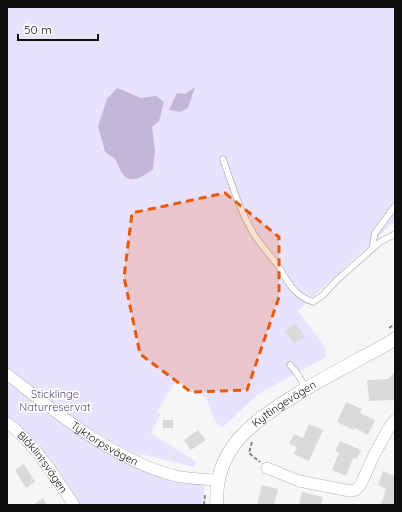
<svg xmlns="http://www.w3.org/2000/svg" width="402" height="512" font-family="Quicksand,sans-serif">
	<rect width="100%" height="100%" fill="#f6f5f8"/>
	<path fill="#e9e2fc" d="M 7,7 L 395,7 L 395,221 L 298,311 L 326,349 L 326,357 L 258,394 L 223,427 L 216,423 L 206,398 L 177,379 L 157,412 L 161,413 L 151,433 L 196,462 L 194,467 L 141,454 L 139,458 L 205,486 L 202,505 L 79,505 L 7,418 Z"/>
	<path fill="#c1b8d9" d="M 195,87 L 188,108 L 180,112 L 169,110 L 177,93 L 185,94 Z
		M 117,88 L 141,98 L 156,96 L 164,102 L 159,121 L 152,127 L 155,151 L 153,169 C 144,176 131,186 122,173 C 119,169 118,163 115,159 C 112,156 108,154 105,152 L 98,126 L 107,99 Z"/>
	<path fill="#dad9dc" d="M 296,324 L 305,337 L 294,344 L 285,331 Z
		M 395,372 L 395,398 L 393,400 L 369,401 L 367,380 L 388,379 Z
		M 346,402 L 362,409 L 360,413 L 375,420 L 368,435 L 355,428 L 354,430 L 337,422 Z
		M 163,420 L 173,420 L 173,428 L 163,428 Z
		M 309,424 L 323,430 L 309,461 L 294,454 L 297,447 L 289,444 L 294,434 L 303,438 Z
		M 198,430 L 206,440 L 191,450 L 184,440 Z
		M 340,441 L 361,450 L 357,459 L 353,458 L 346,476 L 332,470 L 339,453 L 335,451 Z
		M 24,464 L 35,482 L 26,488 L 15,470 Z
		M 383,471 L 395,476 L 395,505 L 381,504 L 386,489 L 378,485 Z
		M 262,485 L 278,489 L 274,505 L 257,505 Z
		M 302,492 L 323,497 L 321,505 L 299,505 Z
		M 43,498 L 47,505 L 33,505 Z"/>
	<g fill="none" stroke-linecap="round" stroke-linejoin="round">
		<g stroke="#b3b2b5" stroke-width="7">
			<path id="service" d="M 223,159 C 232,185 240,212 255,236 C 261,245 269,254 276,263 C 288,280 291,294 313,302 L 323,295 L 337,280 L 380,242 L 395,234
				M 372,249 L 375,233 L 395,206
				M 290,365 L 297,373 L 306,388"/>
		</g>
		<g stroke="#b3b2b5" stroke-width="12">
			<g id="minor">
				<path id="s1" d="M 7,374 C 55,412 115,461 176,476 C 189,479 204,479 218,480"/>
				<path id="s2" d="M 7,423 C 36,444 54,476 74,505"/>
				<path d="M 267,468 L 299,481 L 350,491 L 356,490 L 361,484 L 373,457 L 390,426 L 395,420"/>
			</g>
		</g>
		<g stroke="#b3b2b5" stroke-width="14">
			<g id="tertiary">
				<path id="s3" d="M 217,505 C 213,450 252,422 294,396 C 316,382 340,370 363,357 C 374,351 385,346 395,339"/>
			</g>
		</g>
		<path stroke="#878688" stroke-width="2" stroke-dasharray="4 2" stroke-linecap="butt" d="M 389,328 L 395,324
			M 252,442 L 249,453 L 260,462
			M 204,505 L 205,495"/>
		<use href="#service" stroke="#fff" stroke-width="5.5"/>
		<use href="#minor" stroke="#fff" stroke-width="11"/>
		<use href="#tertiary" stroke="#fff" stroke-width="13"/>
	</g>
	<path fill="#e8590c" fill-opacity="0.2" stroke="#e8590c" stroke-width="3" stroke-dasharray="8 5" stroke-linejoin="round" d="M 225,193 L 279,237 L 279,297 L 247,390 L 191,392 L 140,354 L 124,277 L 132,213 Z"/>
	<g text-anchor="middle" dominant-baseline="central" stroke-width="3.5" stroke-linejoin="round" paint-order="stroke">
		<g font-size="11" fill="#5b4b7a" stroke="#fff">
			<text x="55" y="394">Sticklinge<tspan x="55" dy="13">Naturreservat</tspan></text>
		</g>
		<g font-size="11" fill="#0f0f10" stroke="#fff">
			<text stroke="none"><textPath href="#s3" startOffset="129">Kyttingevägen</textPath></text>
			<text stroke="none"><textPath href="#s1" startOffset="120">Tyktorpsvägen</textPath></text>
			<text stroke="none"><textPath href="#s2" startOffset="53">Blåklintsvägen</textPath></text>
		</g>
	</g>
	<rect width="402" height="512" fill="none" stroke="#0f0f10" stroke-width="16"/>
	<path d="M18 34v6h80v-6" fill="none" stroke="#0f0f10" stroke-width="2"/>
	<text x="24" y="34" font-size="12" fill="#0f0f10" stroke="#ffffff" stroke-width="3" paint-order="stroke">50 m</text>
</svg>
